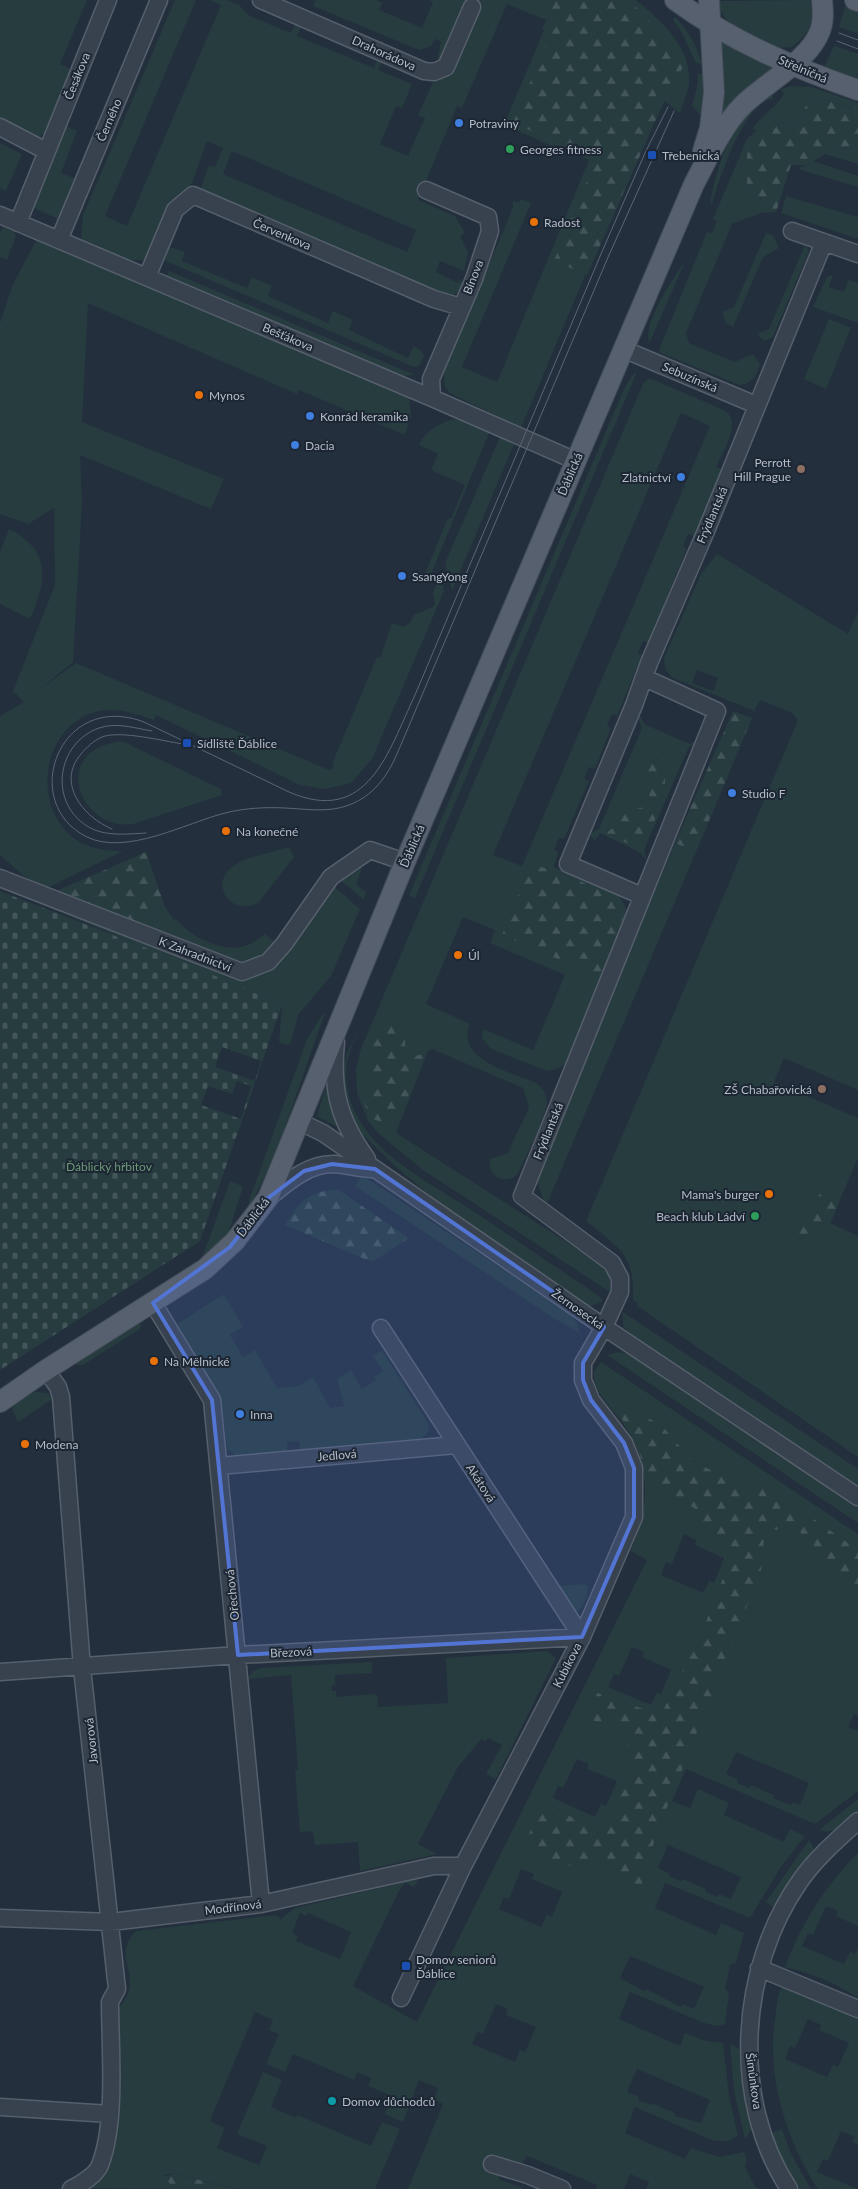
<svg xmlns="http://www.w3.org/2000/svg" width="858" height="2189" font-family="Lato,sans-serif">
	<defs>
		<pattern id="forest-firs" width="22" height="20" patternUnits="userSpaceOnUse" patternTransform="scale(1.25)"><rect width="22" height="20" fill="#263c3f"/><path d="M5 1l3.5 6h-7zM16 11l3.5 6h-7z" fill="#435659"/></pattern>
		<pattern id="cemetery-stones" width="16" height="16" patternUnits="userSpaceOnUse" patternTransform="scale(1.25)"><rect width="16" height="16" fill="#263c3f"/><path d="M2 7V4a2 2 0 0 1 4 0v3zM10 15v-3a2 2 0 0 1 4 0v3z" fill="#435659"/></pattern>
	</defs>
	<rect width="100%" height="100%" fill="#242f3e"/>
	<path fill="#263c3f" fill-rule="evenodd" d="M 0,0 L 87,0 L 60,64 L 74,71 L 48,131 L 38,137 L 29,137 L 0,119 Z
		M 175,0 L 196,0 L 105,216 L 127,226 L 221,5 L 210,0 L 227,0 L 239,5 L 250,16 L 291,33 L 296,22 L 302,25 L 297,36 L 374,68 L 378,57 L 383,59 L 378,70 L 412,84 L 402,108 L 396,106 L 380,144 L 408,156 L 425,118 L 418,115 L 434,80 L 441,41 L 435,39 L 431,46 L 419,50 L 313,6 L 316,0 L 376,0 L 382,3 L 379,10 L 422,28 L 433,2 L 429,0 L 636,0 C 663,22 696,51 688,90 C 686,98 682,105 680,113 L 651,91 L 609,218 L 521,428 L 450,393 L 445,387 L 444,370 L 513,208 L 513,201 L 519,203 L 521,199 L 531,203 L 462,367 L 497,382 L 589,160 L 560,146 L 555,145 L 554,147 L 504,125 L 544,30 L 542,29 L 546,20 L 507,4 L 462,108 L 457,106 L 418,200 L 455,216 L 465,233 L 460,236 L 468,253 L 464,271 L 440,261 L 436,272 L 458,283 L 460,279 L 464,286 C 457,294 453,297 443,295 L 208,196 L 201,187 L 209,165 L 215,167 L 223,148 L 207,141 L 192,183 L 144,260 L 130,261 L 81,241 L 83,215 ZM 232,151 L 416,230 L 407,252 L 223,174 Z
		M 810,0 C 816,21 809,34 792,47 L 777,48 L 730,24 L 721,12 L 718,1 Z
		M 845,6 L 858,11 L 858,34 L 839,27 Z
		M 675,17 C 688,30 697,46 702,64 L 696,63 L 681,31 L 673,20 Z
		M 719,41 L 724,41 L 772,65 L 772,70 L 722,116 Z
		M 836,42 L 835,46 L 858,54 L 858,78 L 824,67 Z
		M 704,73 L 705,94 L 701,116 L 692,106 L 698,83 L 697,74 Z
		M 792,86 L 812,87 L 858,103 L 858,109 L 812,97 L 793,129 L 772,117 L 757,131 L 752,129 C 761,116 775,108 784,94 L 781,89 Z
		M 773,92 L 773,99 C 744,101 719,180 712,204 L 710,203 C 720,153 731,124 773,92 Z
		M 66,126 L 77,131 L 61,173 L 74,178 L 58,219 L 34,208 L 35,201 Z
		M 747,139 L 747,188 L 776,212 L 761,213 L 732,224 L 686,333 L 689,343 L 735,362 L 753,354 L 760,364 C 756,376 753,384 739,385 L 661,353 L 659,350 L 707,232 L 712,233 L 717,221 L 713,219 Z
		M 0,143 L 22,154 L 6,191 L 0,188 Z
		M 836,148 L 858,149 L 858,164 L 825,154 Z
		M 813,161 L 858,176 L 858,187 L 798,169 Z
		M 786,196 L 858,217 L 858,239 L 781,213 Z
		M 4,225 L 13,230 L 16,236 L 7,260 L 0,257 L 0,233 Z
		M 766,233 L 773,235 L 779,248 L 763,257 L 733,327 L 726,323 L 722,312 L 734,307 Z
		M 37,239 L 409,397 L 411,416 L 405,435 L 299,390 L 297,394 L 88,303 L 82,422 L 224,479 L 211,509 L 80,455 L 82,502 L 73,662 L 39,690 L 76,663 L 329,770 L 332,769 L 334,765 L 332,764 L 377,657 L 380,658 L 392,623 L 404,627 L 410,623 L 414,615 L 433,607 L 435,604 L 433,593 L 440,575 L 444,591 L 372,759 L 351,783 L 324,789 L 300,785 L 156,715 L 154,720 C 140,715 125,710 109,710 C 58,712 35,771 54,813 C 60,826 72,840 86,845 C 98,850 110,851 123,851 L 45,889 L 24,876 L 0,855 L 0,716 L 24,702 L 13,691 L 55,585 L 54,508 L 28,524 L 0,514 L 0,323 L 13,284 Z
		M 805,245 L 809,251 L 773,337 L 764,341 L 757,334 L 769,329 Z
		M 169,247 L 185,252 L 182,261 L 247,288 L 252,277 L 272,286 L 268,296 L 328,323 L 333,311 L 353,320 L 349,330 L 408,358 L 414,346 L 421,351 L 424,356 L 419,366 L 414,367 L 161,259 Z
		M 682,265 L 683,266 L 649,344 C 643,321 670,285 682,265 Z
		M 169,271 L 415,375 L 402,376 L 166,278 Z
		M 833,275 L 829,287 L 844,292 L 848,280 L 858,283 L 858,323 L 813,307 L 827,277 Z
		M 829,319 L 851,328 L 826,389 L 804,379 Z
		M 637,372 L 415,898 L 409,895 L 624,389 L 632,376 Z
		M 649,378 L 724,410 C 743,422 723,451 716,467 L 722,469 L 694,536 L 688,534 L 683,546 L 687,548 L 648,643 L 643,641 L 638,653 L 642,655 L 617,716 L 612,714 L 607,726 L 611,728 L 595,769 L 589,767 L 584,779 L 589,781 L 564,839 L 559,838 L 554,850 L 558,852 L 554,867 L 619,895 L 627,910 L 626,920 L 565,1064 L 557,1069 L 547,1071 L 491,1049 L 482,1038 L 483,1029 L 533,1050 L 565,975 L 490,943 L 495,930 L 463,917 L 426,1004 L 470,1024 C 455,1060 511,1072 534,1082 C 541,1086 546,1092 547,1101 C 548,1112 523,1163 517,1175 C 503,1186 487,1175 490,1159 L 508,1153 C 514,1137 523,1123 529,1107 L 523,1088 L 432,1049 L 428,1051 L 396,1133 L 601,1264 L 610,1277 L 610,1292 L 423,1170 L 378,1133 L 368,1121 L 357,1093 L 356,1071 L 360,1051 L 643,384 ZM 681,413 L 710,426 L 522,866 L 493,855 Z
		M 456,418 L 489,433 L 427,584 L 424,576 L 448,518 L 451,519 L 465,485 L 431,470 L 438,454 L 419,445 C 426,429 441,423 456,418 Z
		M 500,437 L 515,442 L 452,591 L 445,563 Z
		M 9,529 C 52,551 47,580 30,619 L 0,604 L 0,552 Z
		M 717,554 L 848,634 L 858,611 L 858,1090 L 784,1058 L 774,1082 L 858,1118 L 858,1158 L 830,1223 L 858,1236 L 858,1457 L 637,1306 L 638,1304 L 633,1300 C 635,1254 619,1248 586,1221 L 798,720 L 792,713 L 760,700 L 754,711 L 673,678 L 665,669 L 664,658 L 701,574 ZM 697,670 L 718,678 L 713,691 L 692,683 Z
		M 639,713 L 644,724 L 690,744 L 698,740 L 699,742 L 689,747 L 644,850 L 647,862 L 641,853 L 600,833 L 595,841 L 589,834 L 599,829 L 642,728 L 637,714 Z
		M 122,741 L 221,789 L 222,795 L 133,824 C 80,832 47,750 122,741 Z
		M 675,843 L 696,852 L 546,1206 L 537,1182 L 542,1160 Z
		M 289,847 L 294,857 L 259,902 C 233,918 209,886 231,868 C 245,856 272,853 289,847 Z
		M 357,866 L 362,868 L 356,885 L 366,892 L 364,900 L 338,878 Z
		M 0,881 L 251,975 L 331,884 L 360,909 L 331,976 L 298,1015 L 291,1043 L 287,1045 L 279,1042 L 282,1005 L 0,887 Z
		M 165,907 L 174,920 L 176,919 C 191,937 222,953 245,946 C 252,944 259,938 265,934 L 277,944 L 264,959 L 243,964 L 138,923 Z
		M 369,1007 C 360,1028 345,1053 346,1076 C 349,1141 415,1174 464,1205 C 498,1227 531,1251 565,1273 C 573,1279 602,1296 603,1301 L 591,1306 L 583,1304 L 450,1212 L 395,1166 L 356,1128 L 350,1118 L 341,1078 L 347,1053 Z
		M 325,1013 C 301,1079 281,1149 248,1210 L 249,1201 L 307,1039 L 322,1015 Z
		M 327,1083 L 329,1084 L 341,1129 L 317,1116 Z
		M 362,1175 L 572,1316 L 576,1321 L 580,1333 L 555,1319 L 355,1186 Z
		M 230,1181 L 242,1186 L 242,1190 L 227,1237 L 202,1258 Z
		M 224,1294 L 243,1327 L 230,1335 L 243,1357 L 255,1350 L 277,1388 L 298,1386 L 313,1377 L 330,1408 L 344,1406 L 337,1379 L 351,1370 L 362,1389 L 376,1380 L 374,1377 L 383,1371 L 373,1356 L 382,1350 L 428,1423 C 431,1433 424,1437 416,1441 L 300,1451 L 299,1441 L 287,1442 L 287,1452 L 236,1457 L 227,1448 L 221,1399 L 177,1324 Z
		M 623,1312 L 858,1469 L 858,1487 L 630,1334 L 623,1325 Z
		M 138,1322 L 141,1324 L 140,1329 L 83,1365 L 77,1365 L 77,1362 Z
		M 618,1352 L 630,1354 L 858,1505 L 858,1523 L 607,1355 Z
		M 601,1362 L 858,1534 L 858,1716 L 854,1714 L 848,1727 L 858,1731 L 858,1791 L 815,1824 L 686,1769 L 672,1801 L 690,1808 L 698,1789 L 729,1803 L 724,1815 L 784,1842 L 790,1829 L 805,1836 L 781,1867 L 750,1918 L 665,1883 L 655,1908 L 716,1935 L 721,1923 L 744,1933 L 736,1963 L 730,1965 L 725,1989 L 729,1993 L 725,2024 L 717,2026 L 704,2023 L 630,1992 L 619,2019 L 680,2046 L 685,2033 L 706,2041 L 723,2043 L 729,2095 L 738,2136 L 728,2141 L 714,2141 L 635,2107 L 625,2133 L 685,2159 L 691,2148 L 720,2157 L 744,2152 L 747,2160 L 745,2167 L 755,2187 L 760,2189 L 646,2189 L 649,2182 L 630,2174 L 624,2189 L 596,2189 L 597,2185 L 527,2156 L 521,2166 L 505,2163 L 499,2179 L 525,2189 L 408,2189 L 443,2104 L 434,2099 L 438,2088 L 419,2080 L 403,2122 L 385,2114 L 392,2096 L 368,2086 L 371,2078 L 357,2072 L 354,2080 L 293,2054 L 285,2072 L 266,2064 L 279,2034 L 269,2030 L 273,2020 L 255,2012 L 210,2121 L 225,2128 L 217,2148 L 259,2165 L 267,2146 L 237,2134 L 263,2072 L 282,2080 L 271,2107 L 296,2118 L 297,2115 L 371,2146 L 382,2122 L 400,2129 L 375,2189 L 236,2189 L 173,2173 L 159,2177 L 172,2175 L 167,2180 L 172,2189 L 85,2188 L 102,2167 L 117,2011 C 121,2005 127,1997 129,1990 C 134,1966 114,1954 136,1931 L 275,1915 L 281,1919 L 295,1908 L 397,1884 L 396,1882 L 416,1877 L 418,1881 L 414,1887 L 405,1883 L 399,1891 L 353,1986 L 417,2022 L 647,1560 L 630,1551 C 652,1506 651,1458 619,1418 C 608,1404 593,1391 594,1372 ZM 684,1534 L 696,1540 L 695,1545 L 724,1558 L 714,1583 L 709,1581 L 703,1593 L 661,1575 L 666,1562 L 672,1564 ZM 632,1647 L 644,1652 L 642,1657 L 671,1670 L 661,1694 L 657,1692 L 651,1705 L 608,1687 L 614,1674 L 619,1676 ZM 736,1752 L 809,1783 L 800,1805 L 792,1802 L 791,1805 L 773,1798 L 774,1795 L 751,1785 L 749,1788 L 737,1783 L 738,1780 L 726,1774 ZM 577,1759 L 589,1764 L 587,1769 L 617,1781 L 606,1806 L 601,1804 L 595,1817 L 553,1798 L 558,1786 L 563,1788 ZM 668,1845 L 741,1877 L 731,1899 L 719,1894 L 718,1897 L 705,1892 L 706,1889 L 683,1879 L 681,1881 L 669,1876 L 669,1873 L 658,1868 ZM 521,1869 L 534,1874 L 532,1879 L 562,1892 L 552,1917 L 547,1915 L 541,1927 L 499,1909 L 504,1897 L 509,1899 ZM 300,1913 L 306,1916 L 308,1913 L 351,1932 L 340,1959 L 296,1941 L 298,1936 L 292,1933 ZM 630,1956 L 704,1987 L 694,2009 L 683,2004 L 681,2007 L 646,1989 L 644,1991 L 620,1978 ZM 496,2004 L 508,2009 L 506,2015 L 536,2027 L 525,2052 L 520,2050 L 515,2062 L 472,2044 L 478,2031 L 483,2034 ZM 637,2069 L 710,2100 L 701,2123 L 675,2116 L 675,2113 L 652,2103 L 651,2105 L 638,2100 L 639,2097 L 627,2092 Z
		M 37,1392 L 47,1393 L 54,1398 L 18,1422 L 12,1409 C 15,1399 27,1394 37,1392 Z
		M 584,1584 L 588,1586 C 589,1595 583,1609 575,1613 L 558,1586 Z
		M 547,1651 L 556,1658 L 496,1779 L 486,1774 L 502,1745 L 488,1738 L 486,1741 L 481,1739 L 458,1767 L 418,1844 L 437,1854 L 360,1871 L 358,1842 L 315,1845 L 313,1831 L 300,1832 L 295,1771 L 298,1770 L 291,1675 L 247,1679 L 253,1671 L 261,1668 L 372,1662 L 372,1673 L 335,1675 L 335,1685 L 332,1685 L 332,1691 L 336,1691 L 336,1697 L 374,1694 L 377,1695 L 378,1707 L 448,1703 L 446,1658 Z
		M 858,1799 L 858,1813 C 846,1823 836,1836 819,1830 Z
		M 809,1840 L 813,1846 L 813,1853 L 776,1909 L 766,1902 Z
		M 858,1853 L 858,1926 L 836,1916 L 838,1911 L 826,1906 L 813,1935 L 808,1933 L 802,1946 L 844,1964 L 850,1952 L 855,1954 L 858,1947 L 858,1998 C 834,1982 813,1974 785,1967 C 802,1923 824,1887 858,1853 Z
		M 782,1986 L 858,2018 L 858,2145 L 852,2142 L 854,2137 L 841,2131 L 828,2161 L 823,2159 L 817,2172 L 858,2189 L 818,2189 C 785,2139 765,2072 776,2012 C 777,2004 778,1993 782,1986 ZM 808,2019 L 821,2025 L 819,2030 L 849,2043 L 838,2067 L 833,2065 L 827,2077 L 785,2059 L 790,2046 L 795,2048 Z
		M 730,2043 L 740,2050 L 743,2058 L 753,2121 L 751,2131 L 745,2139 L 734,2091 Z
		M 782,2129 L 791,2154 L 811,2189 L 798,2189 L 782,2163 L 771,2133 Z"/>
	<path fill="url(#forest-firs)" d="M 534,0 L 629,0 L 675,48 L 683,67 L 662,106 L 587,275 L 554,261 L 596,159 L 513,123 L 554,26 Z
		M 811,97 L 858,109 L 858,149 L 836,148 L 806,165 L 791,165 L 776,212 L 747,188 L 747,139 L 772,117 L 793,129 Z
		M 733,711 L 752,718 L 696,852 L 675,843 Z
		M 657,752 L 662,755 C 672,793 656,817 641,850 L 606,833 L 619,824 L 624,812 L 644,807 L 650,799 C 648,780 638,764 657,752 Z
		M 146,852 L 165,907 L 138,923 L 54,892 Z
		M 536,866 L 559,871 L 618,899 L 625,913 L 597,980 L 569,964 L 502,935 L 526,875 Z
		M 404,1023 L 406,1059 L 425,1053 L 397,1126 L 372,1119 L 365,1105 L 374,1074 L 365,1067 L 377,1028 Z
		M 337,1189 L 409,1238 L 372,1262 L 285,1225 C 300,1201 308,1192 337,1189 Z
		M 819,1194 L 839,1203 L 830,1224 L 812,1231 L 807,1244 L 796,1232 L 813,1219 Z
		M 626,1404 L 663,1427 L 690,1458 L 727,1480 L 774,1491 L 858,1550 L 858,1588 L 828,1562 L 801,1533 L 765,1528 L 761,1570 L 656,1835 L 638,1898 L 590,1858 L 561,1869 L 527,1838 L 543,1804 L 604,1832 L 635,1765 L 622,1726 L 589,1720 L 597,1693 L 661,1715 L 704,1627 L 727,1568 L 724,1552 L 710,1536 L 694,1508 L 668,1491 L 646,1488 L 640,1454 L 617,1409 Z
		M 173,2173 L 234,2189 L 172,2189 L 167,2179 Z"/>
	<path fill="url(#cemetery-stones)" fill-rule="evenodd" d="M 0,891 L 190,965 L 282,1005 L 200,1241 L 0,1370 ZM 222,1047 L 261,1061 L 255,1081 L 215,1067 ZM 237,1081 L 251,1086 L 241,1119 L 201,1105 L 208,1086 L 232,1094 Z"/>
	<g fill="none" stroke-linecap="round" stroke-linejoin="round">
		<g stroke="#565f6c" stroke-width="19">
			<path id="minor" d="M 261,0 L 424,71 L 434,72 L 446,67 L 472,7
				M 0,127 L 46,151
				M 426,190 L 488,217 L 490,231 L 474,279 L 431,379 L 432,398
				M 0,215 L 432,398 L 576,461
				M 18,223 L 108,0
				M 792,231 L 858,254
				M 59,240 L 159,0
				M 147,277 L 175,210 L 193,195 L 434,299 L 461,307
				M 623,349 L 756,405
				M 0,878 L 242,972 L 268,962 L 284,944 L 331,877 L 370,850 L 405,862
				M 642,896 L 568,864 L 634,705 L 649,663 L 706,531 L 824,242
				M 336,1042 C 331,1091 339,1120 367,1159
				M 298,1121 L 323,1133 L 604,1327 L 858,1497
				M 268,1198 C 287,1183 307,1164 333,1164 C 346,1165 359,1168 372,1169
				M 153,1303 L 212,1400 L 261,1904
				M 381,1328 L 582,1637
				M 46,1370 L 58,1387 L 61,1397 L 82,1668 L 117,1989 L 110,2002 C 110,2049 117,2121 100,2165 C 97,2174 80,2185 71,2189
				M 219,1466 L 456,1445
				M 0,1672 L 238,1655 L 582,1637
				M 0,1918 L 111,1922 L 261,1904 L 434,1866 L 463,1866
				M 759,1968 L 858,2009
				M 401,1998 L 463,1866 L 582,1637 L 634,1517 L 634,1468 L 624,1443 L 591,1400 L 583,1380 L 583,1363 L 604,1327 L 620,1292 L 620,1278 L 612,1263 L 522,1196 L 717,711 L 645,678
				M 0,2107 L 110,2114
				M 492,2164 L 528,2175 L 562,2189
				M 789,2189 C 730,2099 739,1968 800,1881 C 816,1858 838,1839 858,1821"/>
		</g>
		<g stroke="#414a57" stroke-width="22">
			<path id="major" d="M 675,0 C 731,41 794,68 858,90
				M 855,0 L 858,1
				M 703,151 L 710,128 L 714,92 L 709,0
				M 0,1402 L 46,1370 L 205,1269 L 235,1241 L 268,1198 L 405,862 L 694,184 C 708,158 722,126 743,105 C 765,83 809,61 820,31 C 824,21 823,10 822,0"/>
		</g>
		<use href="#minor" stroke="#38414e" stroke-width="16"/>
		<use href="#major" stroke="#56606e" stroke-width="20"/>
		<path stroke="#5a6575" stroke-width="1" d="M 839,33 L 858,40
			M 837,41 L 858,49
			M 668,107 L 645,153 L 601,254 L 415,695 C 388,752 368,826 289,792 L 144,722 C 59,690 18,803 87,837 C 126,856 186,823 225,813 C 245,808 266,807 285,808 C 306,809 329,813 349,805 C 373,796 387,777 397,754 L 609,255 L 674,111
			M 112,829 C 83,817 56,783 81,754 C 87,747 93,741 102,737 C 120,730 163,741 183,744
			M 146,833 C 127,834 104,837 87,826 C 48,801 57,743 99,728 C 116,722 134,728 152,731"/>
	</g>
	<path fill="#5274d3" fill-opacity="0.2" stroke="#5274d3" stroke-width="4" stroke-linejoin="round" d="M 332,1164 L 375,1169 L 604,1327 L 583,1363 L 583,1380 L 591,1400 L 624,1443 L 634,1468 L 634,1517 L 582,1637 L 238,1655 L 212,1400 L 153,1303 L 230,1247 L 268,1198 L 304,1171 Z"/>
	<g fill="#3f7fe0" stroke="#1d2633" stroke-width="2">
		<circle cx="459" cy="123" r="5"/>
		<circle cx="310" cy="416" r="5"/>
		<circle cx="295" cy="445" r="5"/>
		<circle cx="681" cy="477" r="5"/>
		<circle cx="402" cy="576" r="5"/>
		<circle cx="732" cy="793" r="5"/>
		<circle cx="240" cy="1414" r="5"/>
	</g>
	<g fill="#2e9e5b" stroke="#1d2633" stroke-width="2">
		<circle cx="510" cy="149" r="5"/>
		<circle cx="755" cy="1216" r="5"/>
	</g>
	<g fill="#1a4fb4" stroke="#1d2633" stroke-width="2">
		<rect x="647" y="150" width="10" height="10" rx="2.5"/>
		<rect x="182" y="738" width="10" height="10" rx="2.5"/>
		<rect x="401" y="1961" width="10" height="10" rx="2.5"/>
	</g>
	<g fill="#e8710a" stroke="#1d2633" stroke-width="2">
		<circle cx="534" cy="222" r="5"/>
		<circle cx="199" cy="395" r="5"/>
		<circle cx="226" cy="831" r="5"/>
		<circle cx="458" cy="955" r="5"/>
		<circle cx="769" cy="1194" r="5"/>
		<circle cx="154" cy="1361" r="5"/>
		<circle cx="25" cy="1444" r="5"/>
	</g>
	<g fill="#8d6e63" stroke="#1d2633" stroke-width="2">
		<circle cx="801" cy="469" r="5"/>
		<circle cx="822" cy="1089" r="5"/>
	</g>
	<circle fill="#0f9aa8" stroke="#1d2633" stroke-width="2" cx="332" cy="2101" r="5"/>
	<g text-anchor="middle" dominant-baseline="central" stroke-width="4" stroke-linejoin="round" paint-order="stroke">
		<g font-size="12" fill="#b4bcc9" stroke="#1d2633">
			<text transform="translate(384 53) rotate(24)">Drahorádova</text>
			<text transform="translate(803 69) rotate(23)">Střelničná</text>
			<text transform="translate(77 76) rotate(-68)">Česákova</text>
			<text transform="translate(109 120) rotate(-67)">Černého</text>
			<text transform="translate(282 234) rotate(23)">Červenkova</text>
			<text transform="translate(473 277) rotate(-69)">Bínova</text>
			<text transform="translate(288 337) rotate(23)">Bešťákova</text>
			<text transform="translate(690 377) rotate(23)">Sebuzínská</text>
			<text transform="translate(570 474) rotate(-67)">Ďáblická</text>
			<text transform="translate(712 515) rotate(-67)">Frýdlantská</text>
			<text transform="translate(412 846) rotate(-67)">Ďáblická</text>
			<text transform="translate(195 954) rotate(21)">K Zahradnictví</text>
			<text transform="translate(548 1131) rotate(-68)">Frýdlantská</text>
			<text transform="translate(253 1217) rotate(-53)">Ďáblická</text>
			<text transform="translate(578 1309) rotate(35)">Žernosecká</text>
			<text transform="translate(337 1455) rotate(-5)">Jedlová</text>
			<text transform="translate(481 1483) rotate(57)">Akátová</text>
			<text transform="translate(232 1595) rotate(-96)">Ořechová</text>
			<text transform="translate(291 1652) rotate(-3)">Březová</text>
			<text transform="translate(567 1665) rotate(-63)">Kubíkova</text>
			<text transform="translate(91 1741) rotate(-96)">Javorová</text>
			<text transform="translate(233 1907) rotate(-7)">Modřínová</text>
			<text transform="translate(754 2081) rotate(82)">Šimůnkova</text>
		</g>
		<g font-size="12" fill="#b4bcc9" stroke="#1d2633" text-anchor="start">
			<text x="469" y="123">Potraviny</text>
			<text x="520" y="149">Georges fitness</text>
			<text x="662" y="155">Třebenická</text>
			<text x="544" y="222">Radost</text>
			<text x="209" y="395">Mynos</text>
			<text x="320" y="416">Konrád keramika</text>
			<text x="305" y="445">Dacia</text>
			<text x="791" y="462" text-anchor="end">Perrott<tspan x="791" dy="14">Hill Prague</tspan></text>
			<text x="671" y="477" text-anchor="end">Zlatnictví</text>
			<text x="412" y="576">SsangYong</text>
			<text x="197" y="743">Sídliště Ďáblice</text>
			<text x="742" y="793">Studio F</text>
			<text x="236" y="831">Na konečné</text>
			<text x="468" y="955">Úl</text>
			<text x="812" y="1089" text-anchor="end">ZŠ Chabařovická</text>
			<text x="759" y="1194" text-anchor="end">Mama's burger</text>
			<text x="745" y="1216" text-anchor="end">Beach klub Ládví</text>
			<text x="164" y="1361">Na Mělnické</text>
			<text x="250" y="1414">Inna</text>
			<text x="35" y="1444">Modena</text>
			<text x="416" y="1959">Domov seniorů<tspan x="416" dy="14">Ďáblice</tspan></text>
			<text x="342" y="2101">Domov důchodců</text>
		</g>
		<g font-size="12" fill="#6b9a76" stroke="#1d2633">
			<text x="109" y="1166">Ďáblický hřbitov</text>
		</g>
	</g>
</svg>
